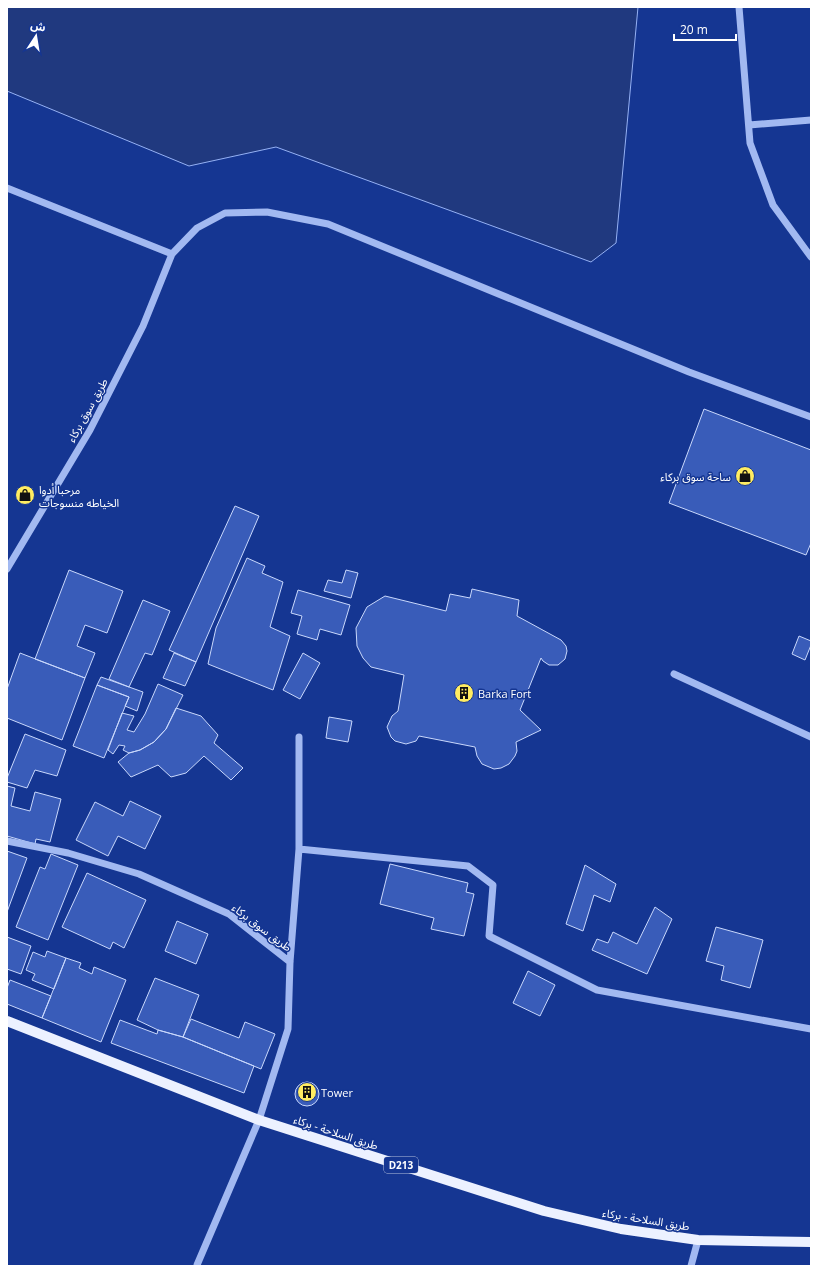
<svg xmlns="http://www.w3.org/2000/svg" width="818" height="1273" font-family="'Open Sans','Noto Sans Arabic',sans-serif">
	<rect width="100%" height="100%" fill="#153692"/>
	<path fill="#20397f" stroke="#95b1f4" d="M 7,7 L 638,7 L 616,243 L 591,262 L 276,147 L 189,166 L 7,91 Z"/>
	<path fill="#395cb9" stroke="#c9d8fc" d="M 704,409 L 811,450 L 811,543 L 806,555 L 669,503 Z
		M 235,506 L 259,516 L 196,662 L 169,650 Z
		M 247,558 L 265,566 L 262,573 L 283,582 L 270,627 L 290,636 L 273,690 L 208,664 L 216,628 Z
		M 69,570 L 123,591 L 107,633 L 85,625 L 77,646 L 95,653 L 85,678 L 35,659 Z
		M 346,570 L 358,573 L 351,598 L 324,591 L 328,580 L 342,583 Z
		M 472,589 L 519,600 L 517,616 L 561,640 L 566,646 L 567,651 L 565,659 L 558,665 L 549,665 L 543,661 L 541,658 L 520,710 L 541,730 L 516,742 L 517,751 L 515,756 L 509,764 L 501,768 L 494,769 L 482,764 L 477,756 L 475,747 L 419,736 L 416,741 L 406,744 L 395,741 L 391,737 L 387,727 L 392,716 L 398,711 L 404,675 L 371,667 L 363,658 L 357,646 L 356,628 L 367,607 L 385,596 L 446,611 L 450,594 L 470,598 Z
		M 298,590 L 350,605 L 341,635 L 320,629 L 317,640 L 297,634 L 302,616 L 291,613 Z
		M 143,600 L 170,611 L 152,655 L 145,653 L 129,687 L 109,679 Z
		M 799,636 L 811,641 L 811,645 L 805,660 L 792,654 Z
		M 20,653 L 85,678 L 62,740 L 7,718 L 7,689 Z
		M 174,653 L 196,662 L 185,686 L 163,678 Z
		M 303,653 L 320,663 L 300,699 L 283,690 Z
		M 101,677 L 143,692 L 137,711 L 125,706 L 129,697 L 97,685 Z
		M 158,684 L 183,695 L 166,729 L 154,742 L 140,750 L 129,753 L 123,750 L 125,746 L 119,745 L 113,754 L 108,750 L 122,713 L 134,716 L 127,730 L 134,732 L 145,714 Z
		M 97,685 L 129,697 L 104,758 L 73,746 Z
		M 176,708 L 201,716 L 218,735 L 214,743 L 243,768 L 231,780 L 204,756 L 186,773 L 171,777 L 158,765 L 131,777 L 118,762 L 129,753 L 140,750 L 154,742 L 166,729 Z
		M 329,717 L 352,721 L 348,742 L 326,738 Z
		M 25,734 L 66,750 L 57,776 L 35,770 L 27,788 L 7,782 L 7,778 Z
		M 7,786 L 15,788 L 11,806 L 30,811 L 35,792 L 61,799 L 50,842 L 36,839 L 35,844 L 7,836 Z
		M 130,801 L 161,816 L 145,849 L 118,836 L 108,856 L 76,840 L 95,802 L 123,816 Z
		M 7,851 L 27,858 L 7,912 Z
		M 51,854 L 78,865 L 48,940 L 16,927 L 40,867 L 45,869 Z
		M 390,864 L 468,883 L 466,892 L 474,894 L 464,936 L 431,929 L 434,918 L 380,904 Z
		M 585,865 L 616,884 L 610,902 L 594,895 L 583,931 L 566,924 Z
		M 87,873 L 146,900 L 124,948 L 113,942 L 110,949 L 62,927 Z
		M 655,907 L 672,919 L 647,974 L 592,950 L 597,939 L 608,943 L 613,932 L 637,944 Z
		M 177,921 L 208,934 L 196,964 L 165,951 Z
		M 716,927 L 763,940 L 750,988 L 721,980 L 724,966 L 706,961 Z
		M 7,937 L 31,946 L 21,974 L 7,969 Z
		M 47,951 L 66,958 L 54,989 L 32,980 L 35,974 L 26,970 L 33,952 L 45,957 Z
		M 66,958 L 81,963 L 79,968 L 92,974 L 94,967 L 126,980 L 101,1042 L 42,1018 Z
		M 528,971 L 555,985 L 540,1016 L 513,1003 Z
		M 155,978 L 199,995 L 183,1037 L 158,1030 L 137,1020 Z
		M 10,980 L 51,996 L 42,1018 L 7,1004 L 7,988 Z
		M 191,1019 L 239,1038 L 245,1022 L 275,1034 L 261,1069 L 183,1037 Z
		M 120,1020 L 157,1034 L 158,1030 L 183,1037 L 254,1066 L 244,1093 L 111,1043 Z
		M295 1094a12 12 0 1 1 24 0a12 12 0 1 1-24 0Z"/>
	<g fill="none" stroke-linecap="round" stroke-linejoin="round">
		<path stroke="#a2b9f1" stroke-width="7" d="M 739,7 L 750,143 L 773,205 L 811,257
			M 749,125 L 811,120
			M 7,188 L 172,254 L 197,228 L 225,213 L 267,212 L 328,224 L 689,372 L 811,417
			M 7,569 L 90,430 L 143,326 L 172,254
			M 674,674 L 811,737
			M 7,841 L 68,853 L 139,874 L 229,914 L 290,962
			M 299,849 L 468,866 L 493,885 L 489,936 L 597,990 L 811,1029
			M 197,1266 L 197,1265 L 259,1120 L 288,1029 L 290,962 L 299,849 L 299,737
			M 691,1266 L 698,1240"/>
		<path stroke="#ecf1ff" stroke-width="10" d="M 7,1021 L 259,1120 L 544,1211 L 621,1229 L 698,1240 L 811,1242"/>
	</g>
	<defs>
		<g id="shop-disc" transform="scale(1)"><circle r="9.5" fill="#ffec62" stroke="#153692"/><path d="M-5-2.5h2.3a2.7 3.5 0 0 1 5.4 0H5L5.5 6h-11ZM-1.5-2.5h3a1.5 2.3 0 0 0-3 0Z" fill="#111"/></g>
		<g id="building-disc" transform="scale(1)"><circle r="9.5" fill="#ffec62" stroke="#153692"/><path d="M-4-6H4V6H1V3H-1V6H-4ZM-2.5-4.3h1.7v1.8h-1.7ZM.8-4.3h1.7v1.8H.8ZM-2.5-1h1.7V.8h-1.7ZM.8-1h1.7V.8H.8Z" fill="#111"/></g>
	</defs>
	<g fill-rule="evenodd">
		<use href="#shop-disc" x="745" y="476"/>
		<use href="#shop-disc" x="25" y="495"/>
		<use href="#building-disc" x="464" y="693"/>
		<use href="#building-disc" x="307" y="1092"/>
	</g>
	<g text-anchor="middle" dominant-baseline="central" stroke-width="3" stroke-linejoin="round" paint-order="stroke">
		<rect fill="#153692" stroke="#b9c3de" stroke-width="1" x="384" y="1157" width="34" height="16" rx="3"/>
		<g font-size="10" font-weight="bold" fill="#fff">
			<text x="401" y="1165">D213</text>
		</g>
		<g font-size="11" fill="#fff" stroke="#153692">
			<text transform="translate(87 410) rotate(-61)">طريق سوق بركاء</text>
			<text transform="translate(262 927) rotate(37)">طريق سوق بركاء</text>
			<text transform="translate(336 1132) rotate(18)">طريق السلاحة - بركاء</text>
			<text transform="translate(646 1219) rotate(9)">طريق السلاحة - بركاء</text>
		</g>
		<g font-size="11" fill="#fff" stroke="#153692" text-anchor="start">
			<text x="731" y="476" text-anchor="end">ساحة سوق بركاء</text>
			<text x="39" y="489">مرحبا أدوا<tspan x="39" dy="13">الخياطه منسوجات</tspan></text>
			<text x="478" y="693">Barka Fort</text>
			<text x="321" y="1092">Tower</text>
		</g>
	</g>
	<rect width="818" height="1273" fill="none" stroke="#ffffff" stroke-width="16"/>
	<g transform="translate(36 36) rotate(12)" stroke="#153692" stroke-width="3" paint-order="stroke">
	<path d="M0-3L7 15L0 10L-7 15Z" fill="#ffffff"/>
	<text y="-6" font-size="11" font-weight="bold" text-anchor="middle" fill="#ffffff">ش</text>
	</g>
	<path d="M674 34v6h62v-6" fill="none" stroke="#ffffff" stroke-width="2"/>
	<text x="680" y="34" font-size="12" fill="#ffffff" stroke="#153692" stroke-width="3" paint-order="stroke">20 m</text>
</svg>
